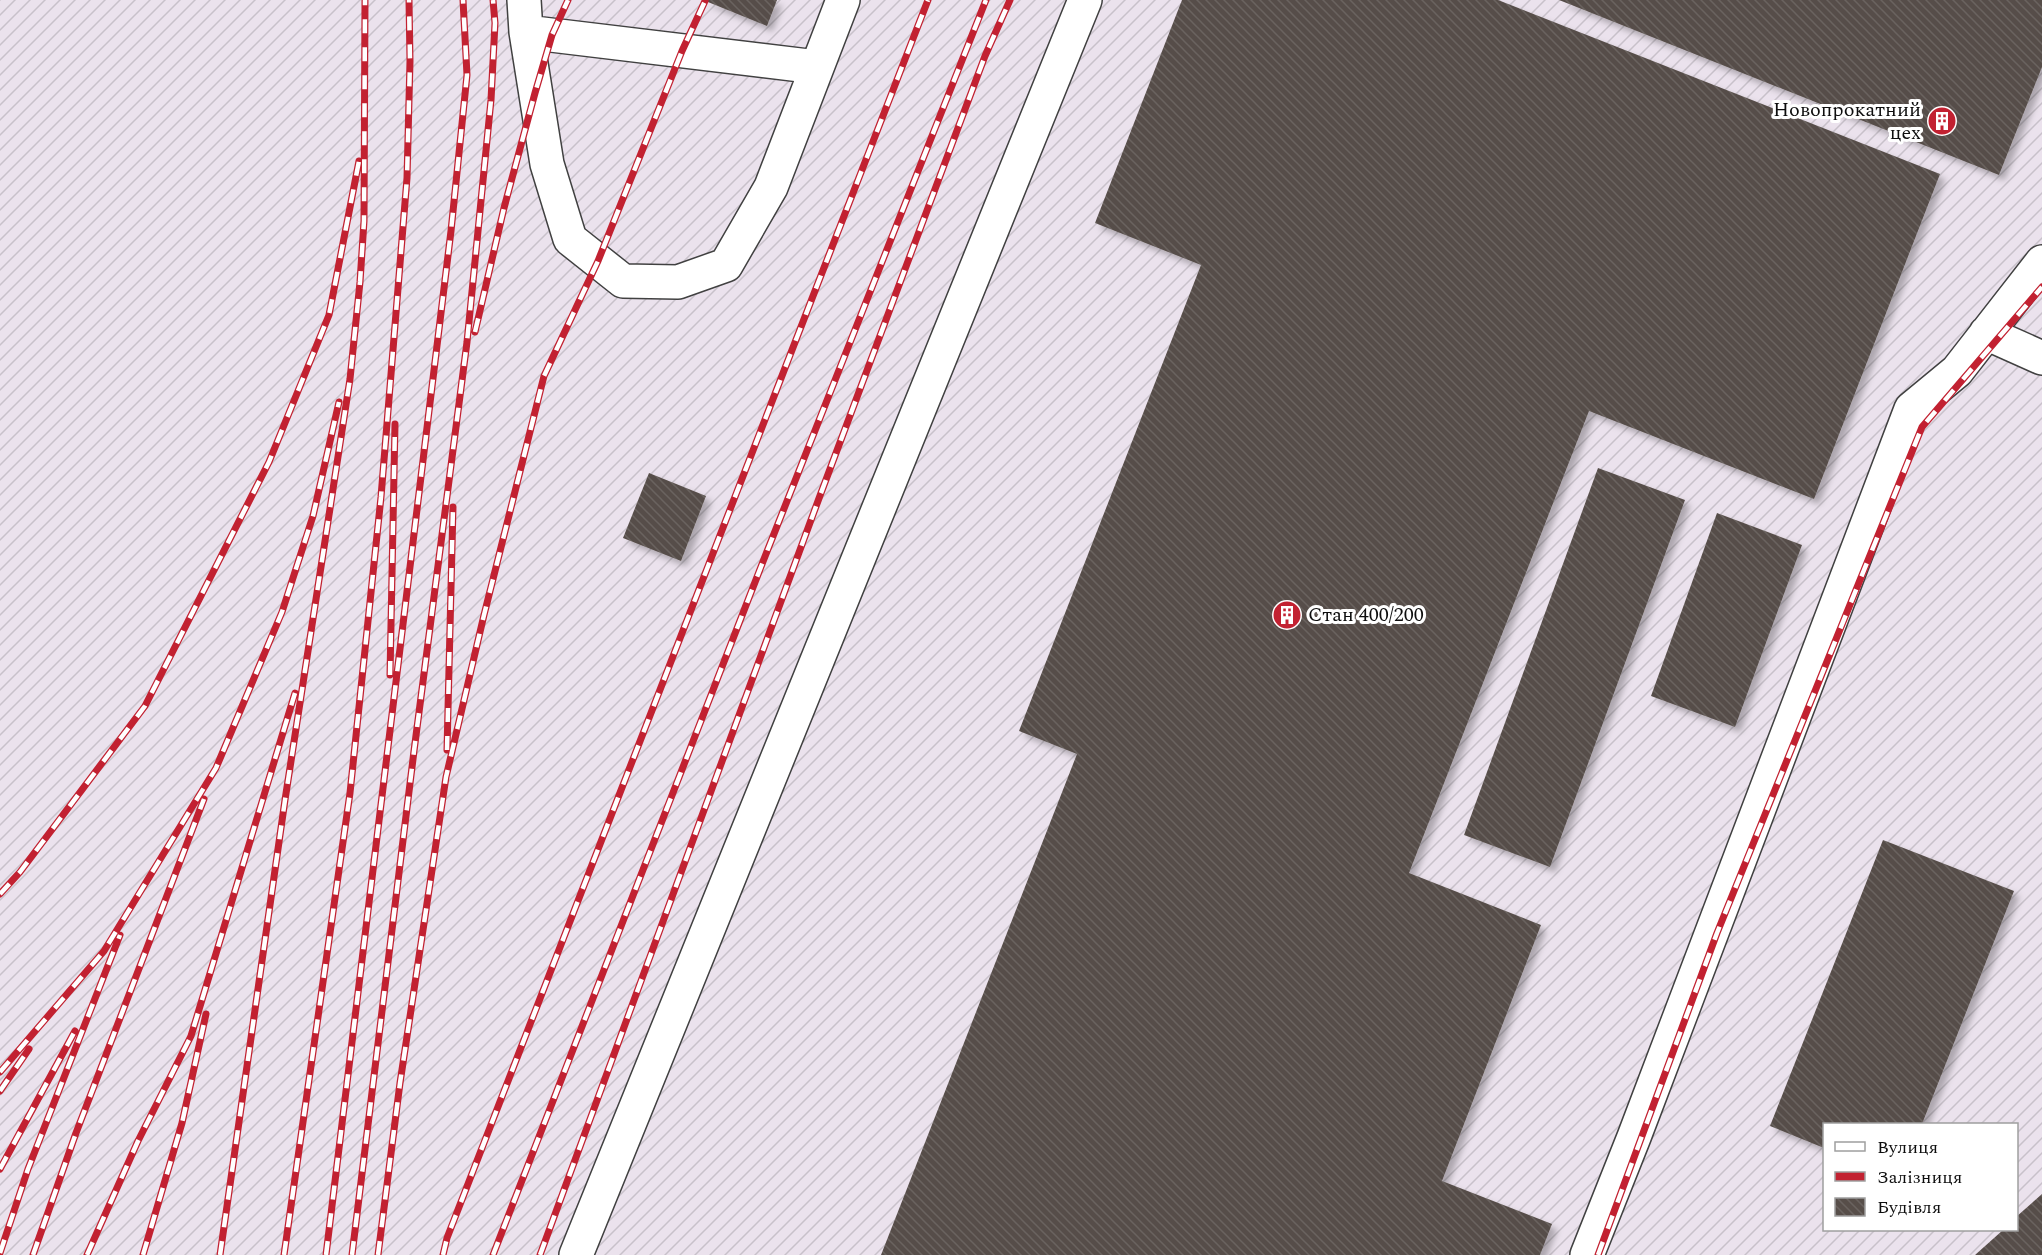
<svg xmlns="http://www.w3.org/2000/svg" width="2042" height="1255" font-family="Spectral,serif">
	<defs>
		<pattern id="industrial-furrows" width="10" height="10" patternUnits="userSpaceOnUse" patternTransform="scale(1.5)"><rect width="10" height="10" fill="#ebe2ed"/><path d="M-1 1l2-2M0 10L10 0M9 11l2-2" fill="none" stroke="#c8c1ca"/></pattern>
		<pattern id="building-back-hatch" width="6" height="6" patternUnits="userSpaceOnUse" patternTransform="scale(1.5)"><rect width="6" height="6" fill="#574e49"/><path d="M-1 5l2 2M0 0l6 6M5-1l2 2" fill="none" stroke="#6a635f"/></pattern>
		<filter id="shadow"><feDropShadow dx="5.5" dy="5.5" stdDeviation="3" flood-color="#0004"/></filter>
	</defs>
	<rect width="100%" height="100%" fill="#fffbee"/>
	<path fill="url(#industrial-furrows)" fill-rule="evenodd" d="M 0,0 L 2042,0 L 2042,1255 L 0,1255 ZM 1824,1124 L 2016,1124 L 2016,1230 L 1824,1230 Z"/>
	<path fill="url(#building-back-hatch)" filter="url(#shadow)" d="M 703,0 L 777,0 L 767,26 Z
		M 1182,0 L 1498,0 L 1940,174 L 1814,499 L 1589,411 L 1409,873 L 1541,925 L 1442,1181 L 1552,1224 L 1540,1255 L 881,1255 L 1077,754 L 1019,731 L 1201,265 L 1095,223 Z
		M 1559,0 L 2042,0 L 2042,67 L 1999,175 Z
		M 1598,468 L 1685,500 L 1550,867 L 1464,835 Z
		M 649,473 L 706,496 L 681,561 L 623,538 Z
		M 1717,513 L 1802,545 L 1735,727 L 1651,696 Z
		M 1883,840 L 2014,891 L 1922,1124 L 1824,1124 L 1824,1148 L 1770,1126 Z
		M 2042,1194 L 2042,1255 L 1975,1255 L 2003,1230 L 2016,1230 L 2016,1217 Z"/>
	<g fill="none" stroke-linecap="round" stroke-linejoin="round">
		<g stroke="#414141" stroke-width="36">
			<path id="minor" d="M 524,0 L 526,32 L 547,164 L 570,239 L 623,281 L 678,282 L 726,265 L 771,187 L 843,0
				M 526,32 L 817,67
				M 1986,333 L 2042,358
				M 576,1255 L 1085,0
				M 1587,1255 L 1634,1137 L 1911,409 L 1957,371 L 2042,262"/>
		</g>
		<use href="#minor" stroke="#fff" stroke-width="33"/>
		<g stroke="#c22131" stroke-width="7">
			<path id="rail" d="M 475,332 L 504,208 L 535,93 L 552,35 L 568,0
				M 390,675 L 395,424
				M 447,750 L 453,507
				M 0,894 L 20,872 L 145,706 L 269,462 L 329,315 L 359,161
				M 0,1072 L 104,951 L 216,768 L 282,612 L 313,516 L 339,402
				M 0,1091 L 29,1049
				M 0,1169 L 75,1031
				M 0,1253 L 28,1169 L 120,935
				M 33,1255 L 76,1133 L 204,799
				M 87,1255 L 138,1141 L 191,1036 L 295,693
				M 143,1255 L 182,1123 L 206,1014
				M 220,1255 L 285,800 L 350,379 L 360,282 L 364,221 L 365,0
				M 284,1255 L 350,793 L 381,497 L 407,178 L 410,61 L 409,0
				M 326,1255 L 451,231 L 467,75 L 463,0
				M 352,1255 L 414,751 L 467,342 L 491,100 L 495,23 L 493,0
				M 378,1255 L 400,1083 L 446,777 L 484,615 L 544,376 L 598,261 L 682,51 L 705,1
				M 443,1255 L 447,1238 L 928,0
				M 493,1255 L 764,559 L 986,0
				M 540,1255 L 818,501 L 985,56 L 1010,0
				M 1598,1255 L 1717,933 L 1922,427 L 2042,287"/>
		</g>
		<use href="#rail" stroke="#fff" stroke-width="4.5" stroke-dasharray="14" stroke-linecap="butt"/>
	</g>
	<defs>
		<g id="building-disc" transform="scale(1.5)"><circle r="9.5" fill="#c22131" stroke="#fff"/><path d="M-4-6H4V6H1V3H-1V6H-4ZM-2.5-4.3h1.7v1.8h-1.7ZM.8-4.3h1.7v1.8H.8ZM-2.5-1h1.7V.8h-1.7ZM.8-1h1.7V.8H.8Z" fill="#fff"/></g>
	</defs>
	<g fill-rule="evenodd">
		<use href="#building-disc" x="1942" y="121"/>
		<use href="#building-disc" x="1287" y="615"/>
	</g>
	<g text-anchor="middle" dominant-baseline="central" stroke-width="6" stroke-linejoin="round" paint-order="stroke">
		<g font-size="20" fill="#0e0e0e" stroke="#fff" text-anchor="end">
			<text x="1921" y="110">Новопрокатний<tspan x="1921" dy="23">цех</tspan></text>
			<text x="1308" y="615" text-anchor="start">Стан 400/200</text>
		</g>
	</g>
	<rect x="1823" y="1123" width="195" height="108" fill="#ffffff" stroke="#9f9f9f" stroke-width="1.5"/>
	<rect x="1835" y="1142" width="30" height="9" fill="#ffffff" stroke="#9f9f9f" stroke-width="1.5"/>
	<text x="1877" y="1153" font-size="18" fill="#0e0e0e">Вулиця</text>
	<rect x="1835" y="1172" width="30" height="9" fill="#c22131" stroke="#9f9f9f" stroke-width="1.5"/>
	<text x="1877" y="1183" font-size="18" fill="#0e0e0e">Залізниця</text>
	<rect x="1835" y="1198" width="30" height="18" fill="url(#building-back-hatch)" stroke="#9f9f9f" stroke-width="1.5"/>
	<text x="1877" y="1213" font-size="18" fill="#0e0e0e">Будівля</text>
</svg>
